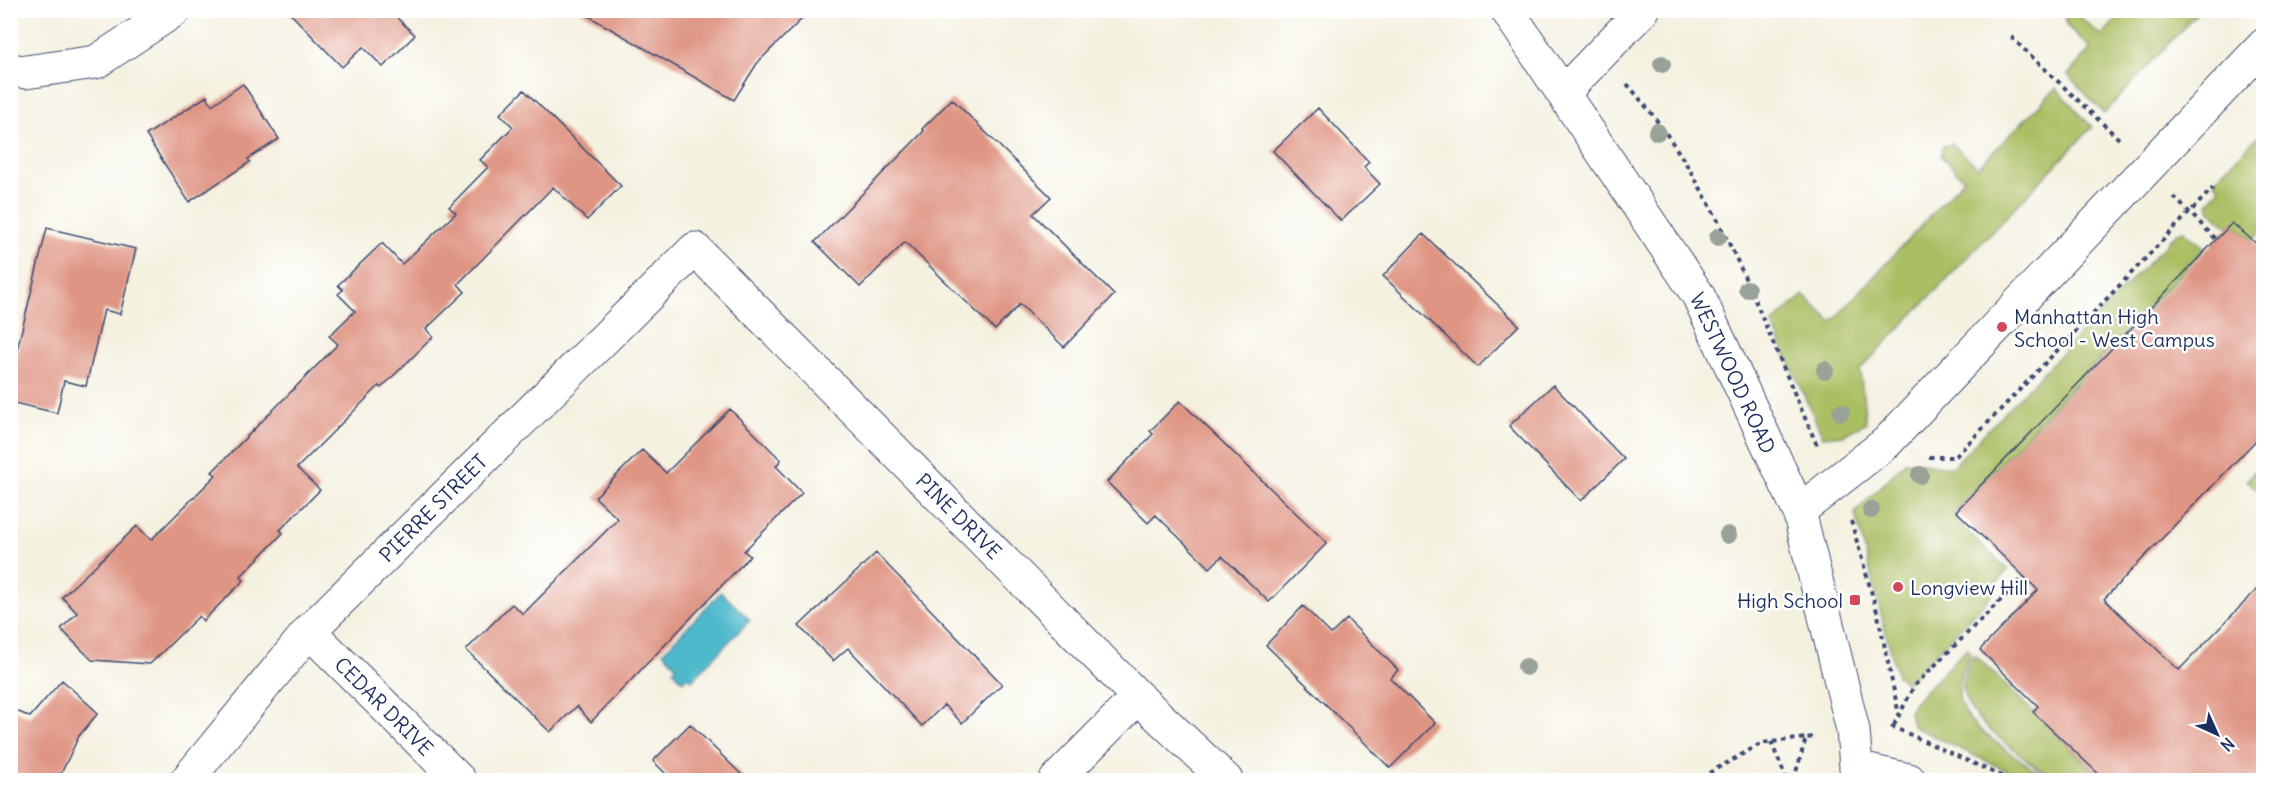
<svg xmlns="http://www.w3.org/2000/svg" width="2274" height="791" font-family="Delius,sans-serif">
	<rect width="100%" height="100%" fill="#fff"/>
	<filter id="ink" filterUnits="userSpaceOnUse"><feTurbulence type="fractalNoise" baseFrequency=".0167" numOctaves="2"/><feDisplacementMap in="SourceGraphic" scale="12" xChannelSelector="R" yChannelSelector="G"/><feConvolveMatrix kernelMatrix="1 2 1 2 8 2 1 2 1" color-interpolation-filters="sRGB"/></filter>
	<filter id="wash" filterUnits="userSpaceOnUse"><feTurbulence type="fractalNoise" baseFrequency=".008" numOctaves="4" result="noise"/><feDisplacementMap in="SourceGraphic" scale="24" xChannelSelector="R" yChannelSelector="G"/><feGaussianBlur stdDeviation="1.35" result="paint"/><feColorMatrix in="noise" values="0 0 0 0 0 0 0 0 0 0 0 0 0 0 0 0 0 1.4 0 .05"/><feComposite in="paint" operator="in"/></filter>
	<g filter="url(#wash)">
		<rect width="100%" height="100%" fill="#f4f1e0"/>
		<path fill="#aabe62" stroke="#627660" stroke-width="1.5" d="M 2125,11 L 2199,11 L 2104,114 L 2068,75 L 2091,48 L 2068,27 L 2065,18 L 2070,14 L 2076,13 L 2101,36 Z
			M 2056,88 L 2092,127 L 1860,370 L 1866,422 L 1844,435 L 1823,437 L 1772,324 L 1803,295 L 1832,322 L 1964,179 L 1941,156 L 1943,146 L 1952,144 L 1978,167 Z
			M 2263,131 L 2263,229 L 2253,240 L 2232,223 L 2228,227 L 2210,210 L 2208,204 L 2220,188 L 2214,181 Z
			M 2184,231 L 2205,248 L 1954,512 L 1963,527 L 2008,570 L 1989,591 L 1992,595 L 1911,679 L 1907,682 L 1897,676 L 1855,513 L 1906,461 L 1952,467 L 2176,234 Z
			M 2263,462 L 2263,495 L 2247,480 Z
			M 1967,648 L 1972,654 C 1959,671 1953,695 1966,715 C 1978,733 2031,767 2051,780 L 2026,780 L 1912,726 L 1909,711 L 1914,702 Z
			M 1975,655 L 2103,780 C 2091,780 2069,785 2057,780 C 2043,774 2028,760 2016,751 C 1985,727 1941,697 1975,655 Z"/>
		<path fill="#4fb9cc" stroke="#357495" stroke-width="1.5" d="M 721,592 L 750,620 L 692,680 L 688,676 L 683,681 L 673,670 L 677,666 L 663,652 Z"/>
		<g id="blocks">
			<path fill="#df9584" d="M 287,10 L 399,10 L 394,15 L 415,35 L 383,67 L 363,47 L 342,67 Z
				M 578,10 L 811,10 L 758,62 L 734,100 Z
				M 243,84 L 279,139 L 248,159 L 250,162 L 189,202 L 146,135 L 207,96 L 212,105 Z
				M 524,90 L 621,186 L 587,220 L 553,187 L 458,284 L 465,292 L 426,329 L 433,337 L 381,388 L 379,386 L 297,468 L 320,490 L 280,530 L 283,533 L 240,577 L 244,580 L 203,621 L 199,616 L 150,664 L 92,660 L 61,629 L 77,613 L 62,597 L 137,526 L 151,540 L 216,475 L 212,472 L 338,344 L 329,336 L 355,311 L 338,294 L 343,290 L 338,285 L 382,243 L 402,264 L 456,213 L 449,207 L 488,167 L 480,160 L 513,127 L 500,114 Z
				M 952,99 L 1051,197 L 1033,214 L 1114,295 L 1064,347 L 1020,304 L 995,330 L 905,242 L 860,287 L 815,242 L 924,131 L 922,129 Z
				M 1318,108 L 1369,162 L 1364,167 L 1380,184 L 1341,221 L 1273,151 Z
				M 2232,223 L 2264,250 L 2264,432 L 2104,599 L 2179,670 L 2264,582 L 2264,780 L 2105,780 L 2033,712 L 2038,706 L 1980,650 L 2038,590 L 1956,511 Z
				M 47,228 L 136,249 L 120,314 L 104,310 L 86,386 L 64,381 L 57,413 L 10,402 L 10,378 Z
				M 1423,234 L 1519,325 L 1478,367 L 1383,276 Z
				M 1553,385 L 1624,459 L 1581,501 L 1509,426 Z
				M 1180,401 L 1327,543 L 1269,602 L 1222,556 L 1210,568 L 1156,515 L 1148,523 L 1107,482 L 1153,434 L 1150,431 Z
				M 730,409 L 781,460 L 776,466 L 802,493 L 744,551 L 750,556 L 591,722 L 577,706 L 550,732 L 466,650 L 512,604 L 523,614 L 618,519 L 595,497 L 642,450 L 666,473 Z
				M 876,553 L 1002,684 L 962,723 L 944,705 L 922,726 L 848,648 L 833,661 L 799,626 Z
				M 1303,606 L 1331,634 L 1347,619 L 1398,670 L 1390,678 L 1435,723 L 1390,768 L 1266,645 Z
				M 62,680 L 98,713 L 79,736 L 58,780 L 10,780 L 10,708 L 30,717 Z
				M 690,724 L 747,780 L 672,780 L 653,761 Z"/>
		</g>
	</g>
	<g filter="url(#ink)">
		<use href="#blocks" fill-opacity="0" stroke="#3c4c72" stroke-width="1.5"/>
		<g fill="none" stroke-linecap="round" stroke-linejoin="round">
			<g stroke="#3c4c72" stroke-width="35">
				<path id="minor" d="M 1507,10 L 1698,295 L 1799,511 L 1853,730 L 1857,780
					M 10,70 L 26,72 L 96,62 L 175,10
					M 1563,93 L 1643,10
					M 1799,511 L 1886,443 L 2264,45
					M 309,631 L 459,780
					M 1856,768 L 1909,780
					M 187,780 L 309,631 L 695,249 L 1138,697 L 1226,780
					M 1056,780 L 1138,697"/>
			</g>
			<path stroke="#3c4c72" stroke-width="4" stroke-dasharray="4.5 4.5" stroke-linecap="butt" d="M 2011,37 L 2120,140
				M 1627,84 C 1720,188 1761,323 1818,447
				M 2174,197 L 2216,239
				M 1929,457 L 1955,457 L 2213,188
				M 1851,521 L 1878,615 L 1899,715
				M 1894,725 L 1914,686 L 2024,577
				M 1891,726 L 2010,780
				M 1771,742 L 1787,780
				M 1709,773 L 1762,743 L 1806,738
				M 1797,780 L 1796,772 L 1806,738 L 1815,737"/>
			<use href="#minor" stroke="#fff" stroke-width="33"/>
		</g>
		<g fill="#98a299">
			<circle cx="1662" cy="64" r="9"/>
			<circle cx="1657" cy="132" r="9"/>
			<circle cx="1718" cy="237" r="9"/>
			<circle cx="1747" cy="289" r="9"/>
			<circle cx="1825" cy="370" r="9"/>
			<circle cx="1841" cy="412" r="9"/>
			<circle cx="1920" cy="475" r="9"/>
			<circle cx="1871" cy="510" r="9"/>
			<circle cx="1728" cy="535" r="9"/>
			<circle cx="1526" cy="667" r="9"/>
		</g>
	</g>
	<g fill="#d1495b" stroke="#fff" stroke-width="2">
		<circle cx="2002" cy="327" r="6"/>
		<circle cx="1898" cy="587" r="6"/>
		<rect x="1849" y="594" width="12" height="12" rx="3"/>
	</g>
	<g text-anchor="middle" dominant-baseline="central" stroke-width="5" stroke-linejoin="round" paint-order="stroke">
		<g font-size="20" fill="#1b2f5e" stroke="#fff" text-anchor="start">
			<text x="2014" y="316">Manhattan High<tspan x="2014" dy="23">School - West Campus</tspan></text>
			<text x="1910" y="587">Longview Hill</text>
			<text x="1843" y="600" text-anchor="end">High School</text>
		</g>
		<g font-size="20" fill="#1b2f5e" stroke="#fff">
			<text transform="translate(1733 373) rotate(65)">WESTWOOD ROAD</text>
			<text transform="translate(433 508) rotate(-45)">PIERRE STREET</text>
			<text transform="translate(959 516) rotate(45)">PINE DRIVE</text>
			<text transform="translate(384 706) rotate(45)">CEDAR DRIVE</text>
		</g>
	</g>
	<rect width="2274" height="791" fill="none" stroke="#fff" stroke-width="36"/>
	<g transform="translate(2217 734) rotate(135)" stroke="#ffffff" stroke-width="4.5" paint-order="stroke">
	<path d="M0-4.5L10 22L0 15L-10 22Z" fill="#1b2f5e"/>
	<text y="-9" font-size="16" font-weight="bold" text-anchor="middle" fill="#1b2f5e">N</text>
	</g>
</svg>
